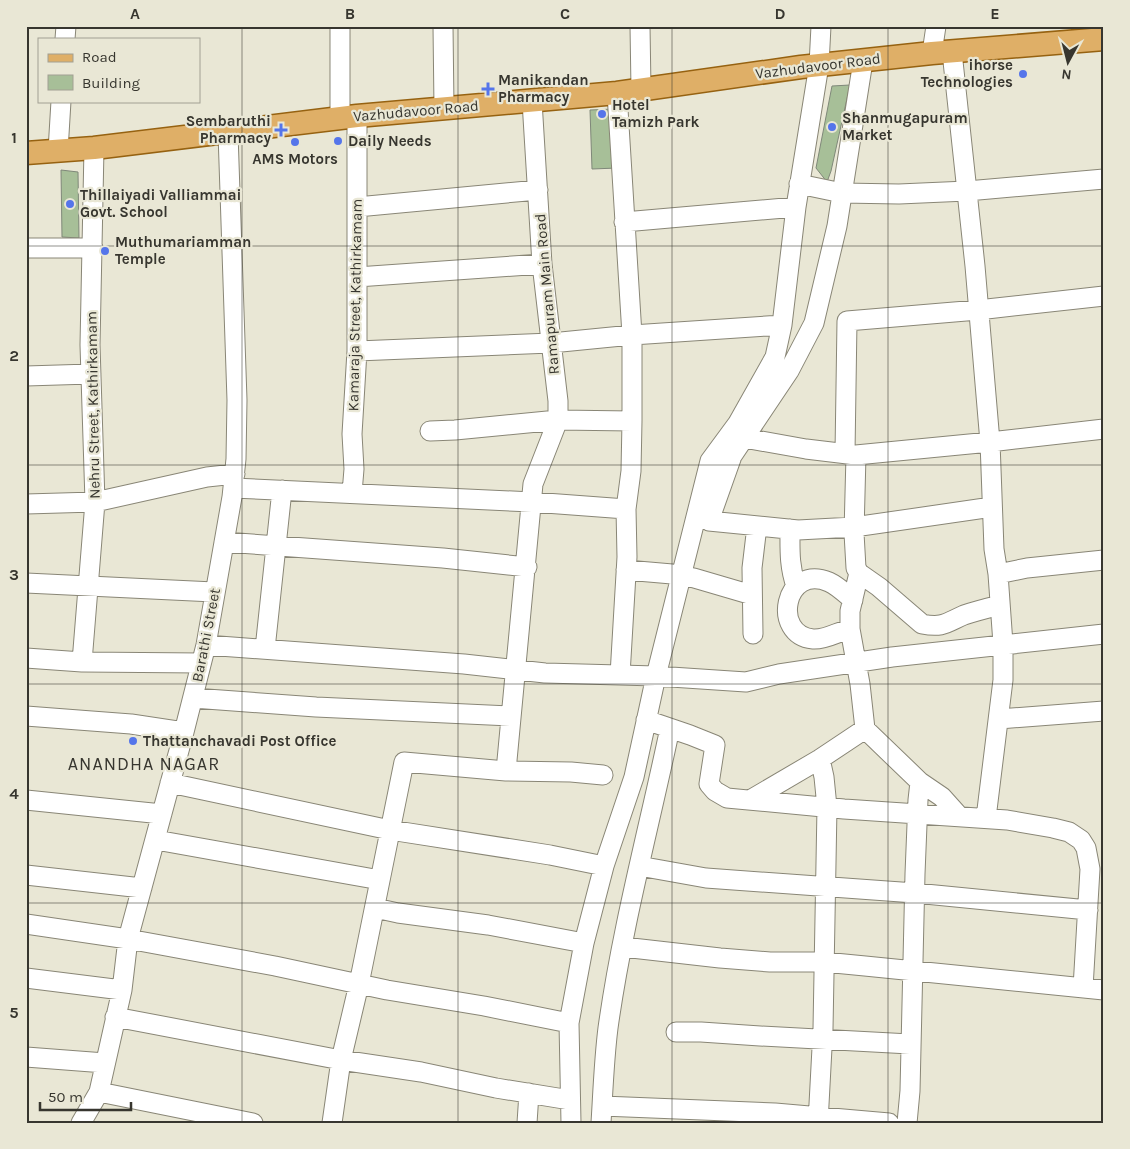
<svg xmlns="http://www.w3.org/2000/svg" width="1130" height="1149" font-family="Karla,sans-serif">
	<rect width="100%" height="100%" fill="#e9e7d5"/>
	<path fill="#a7bf98" stroke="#7f8879" d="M 850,85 L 831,171 L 827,182 L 816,168 L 832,86 Z
		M 614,109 L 617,168 L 592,169 L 590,110 Z
		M 61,170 L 78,172 L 79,238 L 62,237 Z"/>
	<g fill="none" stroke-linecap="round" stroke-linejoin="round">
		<g stroke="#898676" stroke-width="21">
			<path id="minor" d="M 340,26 L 340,118
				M 443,26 L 444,108
				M 640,26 L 641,89
				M 65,39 L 66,26
				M 952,52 L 975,266 L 990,442 L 994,549 L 998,574 L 1003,644 L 1003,680 L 986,818
				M 932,53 L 936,26
				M 863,61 L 837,226 L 814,323 L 789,371 L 732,456 L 709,521 L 798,530 L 854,527 L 992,507
				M 617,93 L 632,335 L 632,421 L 631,471 L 626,509 L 627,557 L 620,675
				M 58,151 L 61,101
				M 799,184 L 842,193 L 899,194 L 967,191 L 1104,179
				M 357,207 L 538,190
				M 624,222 L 796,207
				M 26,248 L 93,248
				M 357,277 L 542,264
				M 357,351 L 551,343 L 632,335 L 782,325
				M 26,376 L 91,374
				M 430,431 L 455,430 L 558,420 L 632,421
				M 744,438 L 806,449 L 856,455 L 990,442 L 1104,429
				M 845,453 L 847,321 L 978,310 L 1104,296
				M 856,455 L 854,533 L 856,568 L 859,573 L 879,587 L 922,624 C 943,628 946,623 964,615 C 976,611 988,608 1000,605
				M 233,488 L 532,502 L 626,509
				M 352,493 L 354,469 L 352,434 L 357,351 L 357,116
				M 26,504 L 95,502 L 207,477 L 235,474
				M 790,529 C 790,549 789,566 796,586
				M 224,542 L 443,558 L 527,567
				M 626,570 L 672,574 L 694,578 L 752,595
				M 859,573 L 850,611 L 850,629 L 860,684 L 865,729 L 920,782 L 942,797 L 959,816
				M 998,574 L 1027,568 L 1104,560
				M 26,583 L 214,592
				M 850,629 C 839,631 826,640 813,639 C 771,635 784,563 829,582 C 838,586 846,594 853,600
				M 753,634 L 752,568 L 757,526
				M 206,645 L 464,664 L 545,673 L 656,676 L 746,682 L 779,674 L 892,657 L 1104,634
				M 265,649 L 282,490
				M 26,658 L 82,662 L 201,663
				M 82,662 L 95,502 L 90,345 L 94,148
				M 193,698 L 316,707 L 511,716
				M 26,716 L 131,724 L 184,732
				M 999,719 L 1104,711
				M 646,720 L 690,735 L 715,745 L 709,784 L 715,791 L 727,798 L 844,809 L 1007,820 L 1053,828 L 1069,832 L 1081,840 L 1086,848 L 1090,869 L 1083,988
				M 506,771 L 533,484 L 558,420 L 558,401 L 542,264 L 532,101
				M 170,783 L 390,830 L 550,855 L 604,866
				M 26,800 L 162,814
				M 750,800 L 820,759 L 865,729
				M 156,840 L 380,880
				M 639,866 L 706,878 L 915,893 L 1088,910
				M 26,875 L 142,888
				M 375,908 L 398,913 L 488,925 L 584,943
				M 26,924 L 128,939 L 275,966 L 387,990 L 484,1006 L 569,1023
				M 623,947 L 720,958 L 770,962 L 824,962 L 865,966 L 1104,990
				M 26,978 L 122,990
				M 115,1017 L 341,1060 L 421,1072 L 496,1088 L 570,1100
				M 676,1032 L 701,1032 L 760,1036 L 910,1044
				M 26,1057 L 105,1063
				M 99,1092 L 253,1123
				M 602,1106 L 775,1113 L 889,1123
				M 81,1123 L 99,1092 L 122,990 L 128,939 L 184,732 L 206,645 L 232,497 L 236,459 L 237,400 L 228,133
				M 332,1123 L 341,1060 L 359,984 L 404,762 L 506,771 L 571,772 L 603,775
				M 527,1123 L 529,1093
				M 571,1123 L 569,1023 L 584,943 L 604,866 L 634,777 L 656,676 L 710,461 L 738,423 L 775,357 L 782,325 L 796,207 L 819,65 L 821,26
				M 601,1123 C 603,1091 604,1060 608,1028 C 622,927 649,828 670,728
				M 818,1123 L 823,1029 L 827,807 L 824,777 L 820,759
				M 907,1123 L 910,1091 L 915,874 L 918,800 L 920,782"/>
		</g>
		<g stroke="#966211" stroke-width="25">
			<path id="major" d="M 26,153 L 94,148 L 357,116 L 617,93 L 801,67 L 932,53 L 1104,39"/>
		</g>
		<use href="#minor" stroke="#fff" stroke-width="19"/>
		<use href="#major" stroke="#dfaf67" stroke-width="22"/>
	</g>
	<path fill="none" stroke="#37362f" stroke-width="1" stroke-opacity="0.55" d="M 242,26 L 242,1123M 458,26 L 458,1123M 672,26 L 672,1123M 888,26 L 888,1123M 26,246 L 1104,246M 26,465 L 1104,465M 26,684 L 1104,684M 26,903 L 1104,903"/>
	<g fill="#5575ea" stroke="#e9e7d5" stroke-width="2">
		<circle cx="1023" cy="74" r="5"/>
		<path d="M485.5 81.5h5v5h5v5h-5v5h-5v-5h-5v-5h5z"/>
		<circle cx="602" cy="114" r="5"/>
		<circle cx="832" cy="127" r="5"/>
		<path d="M278.5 122.5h5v5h5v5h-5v5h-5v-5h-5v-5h5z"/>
		<circle cx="338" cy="141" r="5"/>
		<circle cx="295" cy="142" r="5"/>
		<circle cx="70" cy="204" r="5"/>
		<circle cx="105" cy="251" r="5"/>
		<circle cx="133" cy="741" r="5"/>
	</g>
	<g text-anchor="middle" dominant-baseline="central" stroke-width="4.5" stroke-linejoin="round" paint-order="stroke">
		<g font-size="15" font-weight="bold" fill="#37362f" stroke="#e9e7d5" text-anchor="start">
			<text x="1013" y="65" text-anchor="end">ihorse<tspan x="1013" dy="17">Technologies</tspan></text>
			<text x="498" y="80">Manikandan<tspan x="498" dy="17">Pharmacy</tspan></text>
			<text x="612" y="105">Hotel<tspan x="612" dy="17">Tamizh Park</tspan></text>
			<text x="842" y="118">Shanmugapuram<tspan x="842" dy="17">Market</tspan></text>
			<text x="271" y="121" text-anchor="end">Sembaruthi<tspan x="271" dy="17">Pharmacy</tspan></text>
			<text x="348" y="141">Daily Needs</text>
			<text x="295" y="159" text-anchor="middle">AMS Motors</text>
			<text x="80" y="195">Thillaiyadi Valliammai<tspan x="80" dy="17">Govt. School</tspan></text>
			<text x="115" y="242">Muthumariamman<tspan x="115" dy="17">Temple</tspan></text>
			<text x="143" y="741">Thattanchavadi Post Office</text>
		</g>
		<g font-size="15" fill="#37362f" stroke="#e9e7d5">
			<text transform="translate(818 66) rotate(-7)">Vazhudavoor Road</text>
			<text transform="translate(416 111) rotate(-5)">Vazhudavoor Road</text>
			<text transform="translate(547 294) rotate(-95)">Ramapuram Main Road</text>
			<text transform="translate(355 305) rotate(-89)">Kamaraja Street, Kathirkamam</text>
			<text transform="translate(93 405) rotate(-91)">Nehru Street, Kathirkamam</text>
			<text transform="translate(206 635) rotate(-79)">Barathi Street</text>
		</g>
		<g font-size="18" letter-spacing="1" fill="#37362f" stroke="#e9e7d5">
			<text x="144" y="764">ANANDHA NAGAR</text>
		</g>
	</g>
	<rect width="1130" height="1149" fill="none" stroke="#e9e7d5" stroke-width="55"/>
	<rect x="38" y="38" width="162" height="65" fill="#e9e7d5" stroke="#a2a093"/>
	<rect x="48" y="54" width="25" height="8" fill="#dfaf67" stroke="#a2a093"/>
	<text x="82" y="62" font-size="15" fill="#37362f">Road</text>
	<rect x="48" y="75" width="25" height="15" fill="#a7bf98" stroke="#a2a093"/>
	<text x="82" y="88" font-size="15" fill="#37362f">Building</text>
	<g transform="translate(1068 62) rotate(187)" stroke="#e9e7d5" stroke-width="4" paint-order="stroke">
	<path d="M0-4L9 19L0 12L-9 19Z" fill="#37362f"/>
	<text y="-8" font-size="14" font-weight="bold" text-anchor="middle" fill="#37362f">N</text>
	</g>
	<path d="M40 1102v8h91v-8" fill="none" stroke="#37362f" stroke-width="2.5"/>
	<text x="48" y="1102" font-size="15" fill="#37362f" stroke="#e9e7d5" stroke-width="4" paint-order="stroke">50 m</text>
	<rect x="28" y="28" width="1074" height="1094" fill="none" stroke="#37362f" stroke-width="2"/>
	<g font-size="16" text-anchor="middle" font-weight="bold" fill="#37362f">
		<text x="135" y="19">A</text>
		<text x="350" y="19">B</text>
		<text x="565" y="19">C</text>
		<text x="780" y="19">D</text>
		<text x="995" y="19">E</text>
		<text x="14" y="143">1</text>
		<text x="14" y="361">2</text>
		<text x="14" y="580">3</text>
		<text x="14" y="799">4</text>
		<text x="14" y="1018">5</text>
	</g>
</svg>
